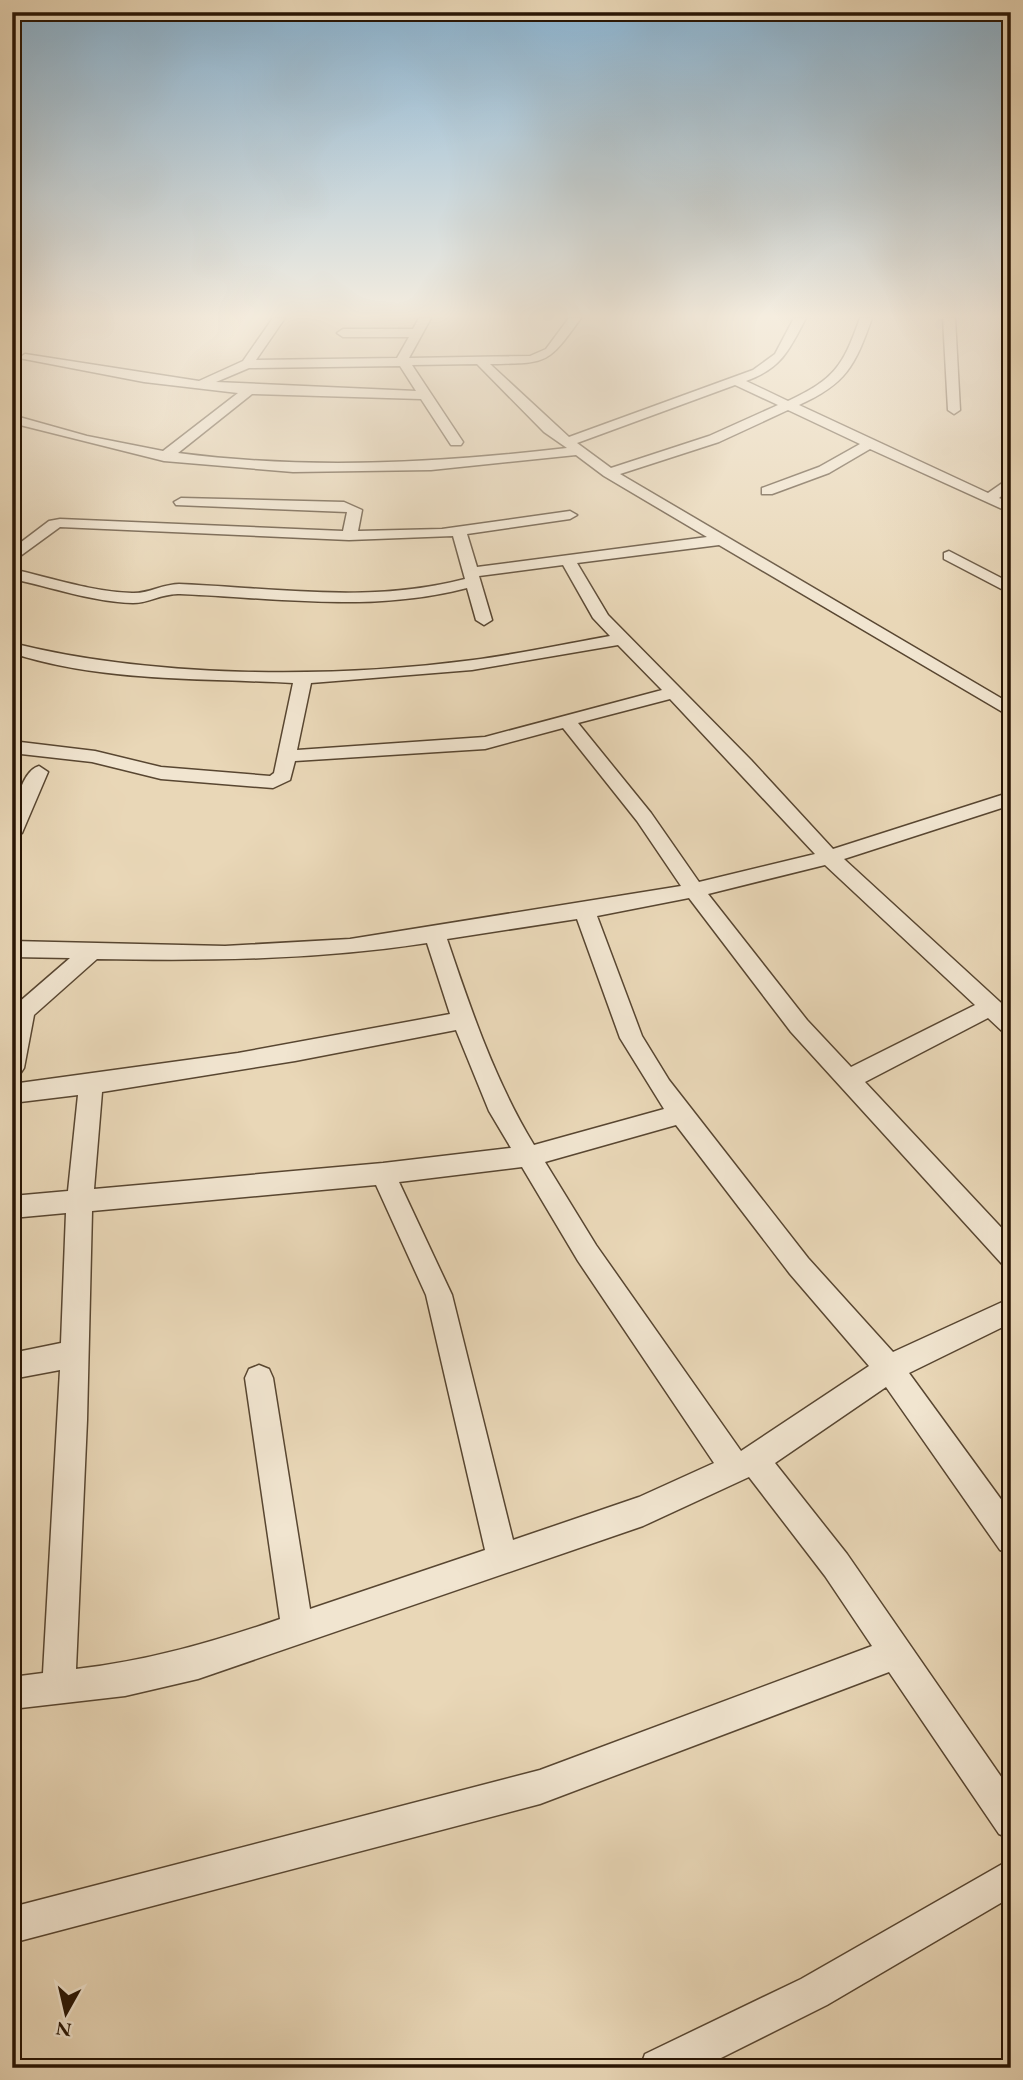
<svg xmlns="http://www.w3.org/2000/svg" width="1023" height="2080" font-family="'EB Garamond',serif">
	<rect width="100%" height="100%" fill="#e9d7b7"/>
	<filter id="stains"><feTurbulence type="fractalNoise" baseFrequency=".00286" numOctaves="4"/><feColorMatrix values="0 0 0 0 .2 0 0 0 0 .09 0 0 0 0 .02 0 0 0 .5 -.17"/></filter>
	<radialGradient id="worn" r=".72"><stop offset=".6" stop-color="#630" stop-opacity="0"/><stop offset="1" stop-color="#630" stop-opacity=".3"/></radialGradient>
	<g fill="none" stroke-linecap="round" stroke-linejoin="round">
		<g stroke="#584631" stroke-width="3">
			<path id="street" d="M 273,318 L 285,318 L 256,360 L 397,358 L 409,337 L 343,337 L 337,333 L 343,329 L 413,329 L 419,318 L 431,318 L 409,358 L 530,356 L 546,349 L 569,318 L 581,318 C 547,365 548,363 490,364 L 569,437 L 753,370 L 775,354 L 794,318 L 806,318 C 789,350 782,368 746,381 L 788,401 C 835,379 843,366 860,318 L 872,318 C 855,366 846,384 799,405 L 988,493 L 1011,477 L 1011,488 L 999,498 L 1011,503 L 1011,513 L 870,449 L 829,473 L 772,494 L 762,494 L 762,488 L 819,467 L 860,444 L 788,410 L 719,442 L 620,474 L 1011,704 L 1011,717 L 719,545 L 577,563 L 608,615 L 751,760 L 833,849 L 1011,792 L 1011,805 L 844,859 L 1011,1012 L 1011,1035 L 1003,1032 L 988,1018 L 865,1082 L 1011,1238 L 1011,1268 L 1002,1264 L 791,1032 L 689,898 L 597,916 L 642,1036 L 669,1080 L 808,1258 L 893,1352 L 1011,1298 L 1011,1323 L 909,1373 L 1011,1513 L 1011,1554 L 1000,1550 L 886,1387 L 775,1463 L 847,1554 L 1011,1791 L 1011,1839 L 999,1834 L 889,1672 L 540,1804 L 12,1943 L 12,1907 L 540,1770 L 872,1646 L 825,1576 L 749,1477 L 643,1526 L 198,1679 L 125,1696 L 12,1709 L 12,1677 L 43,1673 L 60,1370 L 12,1379 L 12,1353 L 61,1343 L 66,1213 L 12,1218 L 12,1196 L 68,1191 L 78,1095 L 12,1103 L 12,1084 L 238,1053 L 450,1014 L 427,943 C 315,960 210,961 97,959 L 34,1015 L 24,1068 L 20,1074 L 12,1077 L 12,1013 L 18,1003 L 70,958 L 12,957 L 12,941 L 225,946 L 350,939 L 681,886 L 637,821 L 563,728 L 485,749 L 295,761 L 290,780 L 273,788 L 161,779 L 92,762 L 12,753 L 12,741 L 95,751 L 161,767 L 270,776 L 274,773 L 293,683 C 201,678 101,682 12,653 L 12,643 C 152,678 330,679 473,660 C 519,654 564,644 610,636 L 593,618 L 563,565 L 479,576 L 492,620 L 484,625 L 476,620 L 467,588 C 371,613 278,598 180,594 C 163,593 149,603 133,603 C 92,602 52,587 12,579 L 12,569 C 52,578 92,592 132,593 C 148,594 163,584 179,584 C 276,588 369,604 465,579 L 453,536 L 349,540 L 60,527 L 12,562 L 12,549 L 49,521 L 60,519 L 343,531 L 347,512 L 176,505 L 174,502 L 181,498 L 344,502 L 362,510 L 358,531 L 442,529 L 570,511 L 577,515 L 570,519 L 467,534 L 477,567 L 707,537 L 604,476 L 576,455 L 431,470 L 293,472 L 164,461 L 12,423 L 12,415 L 87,436 L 163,451 L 238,393 L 144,382 L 19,358 L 25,354 L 199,381 L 243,361 ZM 477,364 L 544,432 L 567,448 C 436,463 308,470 178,453 L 252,394 L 421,399 L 451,445 L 461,445 L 463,442 L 412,365 ZM 400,366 L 416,391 L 216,382 L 249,368 ZM 735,385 L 778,405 L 709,436 L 611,468 L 577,443 ZM 618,645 L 662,690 L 485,737 L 297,750 L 311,683 L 472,670 ZM 670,699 L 815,854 L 699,882 L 651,813 L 578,723 ZM 825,865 L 975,1005 L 851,1067 L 807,1020 L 708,894 ZM 577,919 L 620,1038 L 664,1109 L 534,1145 C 495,1081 471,1010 447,939 ZM 456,1030 L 489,1111 L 511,1148 L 383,1163 L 94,1189 L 102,1092 L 295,1061 ZM 676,1125 L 790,1274 L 869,1366 L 741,1451 L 596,1245 L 545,1162 ZM 522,1167 L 578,1261 L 714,1463 L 639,1497 L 513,1540 L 452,1295 L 399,1182 ZM 376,1185 L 426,1295 L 485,1550 L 310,1609 L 273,1378 L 269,1369 L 259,1365 L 249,1369 L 245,1378 L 280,1619 C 213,1642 147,1661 76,1669 L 87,1420 L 92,1211 Z
				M 943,318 L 955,318 L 960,410 L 954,414 L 948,410 Z
				M 949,551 L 1011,583 L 1011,594 L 944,559 L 944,553 Z
				M 39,766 L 48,772 L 22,833 L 12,839 C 12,821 18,772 39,766 Z
				M 1011,1859 L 1011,1897 L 827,2005 L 701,2068 L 640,2068 L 645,2054 L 801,1979 Z"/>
		</g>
		<use href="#street" fill="#f1e5d0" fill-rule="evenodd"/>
	</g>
	<linearGradient id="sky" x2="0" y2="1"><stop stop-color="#89b5d5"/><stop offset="0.52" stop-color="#f5eddf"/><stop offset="1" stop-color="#f5eddf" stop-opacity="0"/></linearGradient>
	<rect width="1023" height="609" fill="url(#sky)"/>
	<rect width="1023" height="2080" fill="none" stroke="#e9d7b7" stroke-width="42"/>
	<rect x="14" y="14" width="995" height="2052" fill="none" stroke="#281504" stroke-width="3.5"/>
	<rect x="21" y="21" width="981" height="2038" fill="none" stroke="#281504" stroke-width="2"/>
	<g transform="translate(66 2013) rotate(188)" stroke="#f1e5d0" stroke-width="5" paint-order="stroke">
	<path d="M0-5L12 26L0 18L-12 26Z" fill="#281504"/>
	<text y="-10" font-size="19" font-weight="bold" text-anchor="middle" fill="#281504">N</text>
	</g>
	<rect width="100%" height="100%" filter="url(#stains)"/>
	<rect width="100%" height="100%" fill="url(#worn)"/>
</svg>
